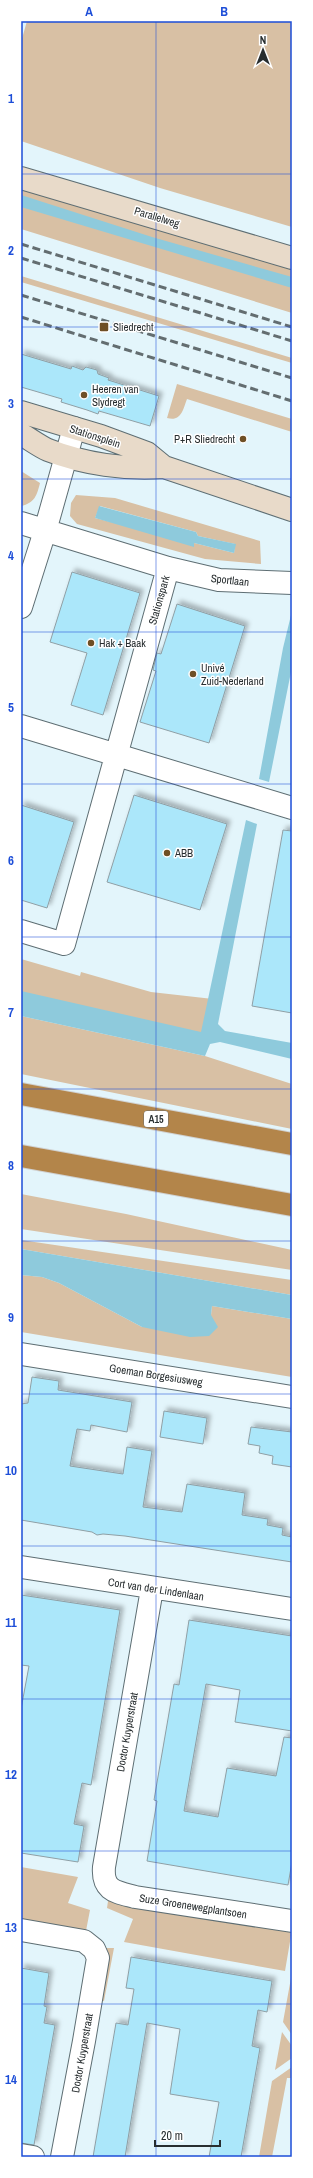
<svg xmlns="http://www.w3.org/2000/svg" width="313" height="2178" font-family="'Archivo Narrow',sans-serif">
	<defs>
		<filter id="shadow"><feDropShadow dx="3.5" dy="-3.5" stdDeviation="2" flood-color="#0004"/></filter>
	</defs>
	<rect width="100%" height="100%" fill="#e3f5fb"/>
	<path fill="#d8c0a4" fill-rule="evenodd" d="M 27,21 L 292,21 L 292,227 L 160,188 L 21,141 L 21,42 Z
		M 21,184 L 292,267 L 292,313 L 21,229 Z
		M 21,276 L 292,358 L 292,363 L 21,282 Z
		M 177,384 L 292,419 L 292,432 L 187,399 C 183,410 181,422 167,418 Z
		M 21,471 L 40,483 C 37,495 35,503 21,506 Z
		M 76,495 L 115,498 L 260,541 L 261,564 L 205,559 L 77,524 L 70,516 L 71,503 ZM 100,506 L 196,532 L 198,536 L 235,544 L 234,553 L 95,518 Z
		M 21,959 L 80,976 L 81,972 L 151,992 L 213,999 L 204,1041 L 21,1004 Z
		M 21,1016 L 205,1056 L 292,1084 L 292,1129 L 21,1074 Z
		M 21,1194 L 126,1214 L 292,1250 L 292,1270 L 21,1229 Z
		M 21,1240 L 292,1280 L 292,1295 L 21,1249 Z
		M 21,1275 L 42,1277 L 59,1283 L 142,1327 L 211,1315 L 212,1306 L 292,1319 L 292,1377 L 21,1332 Z
		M 21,1867 L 78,1877 L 68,1903 L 90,1910 L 85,1936 L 21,1924 Z
		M 113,1898 L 292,1930 L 285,1971 L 124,1942 L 133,1919 L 107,1908 L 108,1901 Z
		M 102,1948 L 114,1948 L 104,2001 L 97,2000 Z
		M 291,1978 L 292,1978 L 292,2035 L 283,2022 Z
		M 282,2032 L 292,2046 L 292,2058 L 275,2070 Z
		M 292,2067 L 292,2078 L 287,2078 L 272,2157 L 259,2157 L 272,2081 Z"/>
	<path fill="#8ecadc" d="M 21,195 L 152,237 L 292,277 L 292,288 L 21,207 Z
		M 99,506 L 196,532 L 198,536 L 236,544 L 234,553 L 194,543 L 194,547 L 95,518 Z
		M 292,611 L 292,667 L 269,782 L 259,779 L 283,648 Z
		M 246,820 L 257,824 L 218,1024 L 225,1031 L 292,1043 L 292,1059 L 220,1042 L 210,1044 L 205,1056 L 21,1016 L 21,991 L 201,1032 Z
		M 21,1249 L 292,1295 L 292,1319 L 212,1306 L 211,1315 L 218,1327 L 209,1336 L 190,1337 L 142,1327 L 59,1283 L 42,1277 L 21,1275 Z"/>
	<path fill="#abe7fa" stroke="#8f9fa5" filter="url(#shadow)" d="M 21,354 L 71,369 L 72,366 L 83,370 L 86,367 L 97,370 L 98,374 L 109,378 L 108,380 L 159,396 L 150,426 L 99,411 L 98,414 L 87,410 L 61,402 L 62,399 L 21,387 Z
		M 72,572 L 140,593 L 103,715 L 71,705 L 87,653 L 50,642 Z
		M 177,604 L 245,626 L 209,743 L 140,722 L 156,671 L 153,670 L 157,653 L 161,654 Z
		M 134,795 L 227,824 L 200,910 L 107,882 Z
		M 21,805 L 74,822 L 47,908 L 21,900 Z
		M 283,830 L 292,831 L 292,1013 L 252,1006 Z
		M 32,1377 L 59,1381 L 58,1390 L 132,1402 L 127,1432 L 91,1425 L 90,1431 L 77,1429 L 70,1466 L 123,1474 L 127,1447 L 152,1451 L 143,1507 L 182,1512 L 187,1484 L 245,1493 L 242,1515 L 268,1519 L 267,1525 L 283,1528 L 282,1535 L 292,1537 L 292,1562 L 125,1536 L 103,1534 L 97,1535 L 92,1532 L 21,1520 L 21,1404 L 28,1403 Z
		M 164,1411 L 207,1418 L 203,1444 L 160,1437 Z
		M 251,1427 L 292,1432 L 292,1467 L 272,1464 L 273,1456 L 259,1453 L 260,1446 L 248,1444 Z
		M 21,1595 L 120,1610 L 91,1785 L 82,1783 L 74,1824 L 84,1826 L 78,1862 L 21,1853 L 21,1709 L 29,1666 L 21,1665 Z
		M 189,1620 L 292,1636 L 292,1731 L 235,1722 L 240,1690 L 206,1684 L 184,1811 L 218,1817 L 227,1768 L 276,1776 L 284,1737 L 292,1738 L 292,1862 L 288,1885 L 147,1861 L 157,1801 L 154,1800 L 174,1684 L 179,1685 Z
		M 131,1957 L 272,1981 L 267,2012 L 258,2010 L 252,2046 L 260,2048 L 241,2157 L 209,2157 L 219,2102 L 170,2094 L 180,2029 L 147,2023 L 125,2157 L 93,2157 L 116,2023 L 128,2025 L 134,1989 L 126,1988 Z
		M 21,1968 L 49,1973 L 44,2006 L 47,2007 L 44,2023 L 55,2025 L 34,2145 L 21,2143 Z"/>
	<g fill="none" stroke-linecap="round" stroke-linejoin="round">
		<g stroke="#5e6e73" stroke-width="24">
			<path id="street" d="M 21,523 L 168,568 L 219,580 L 292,583
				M 21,607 L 45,531 L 74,428
				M 21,726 L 292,808
				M 21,931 L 64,944 L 168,568
				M 21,1354 L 292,1397
				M 21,1567 L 292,1609
				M 152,1589 L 104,1867 C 102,1891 116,1892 135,1897 L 292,1921
				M 21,1930 L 84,1941 L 94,1949 L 98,1958 L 84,2041 L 62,2157
				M 21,2155 L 33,2157"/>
		</g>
		<g stroke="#5e6e73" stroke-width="24">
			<path id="secondary" d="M 21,178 L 292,258
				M 21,412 L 101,436 L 147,453 L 164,467 L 292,510
				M 21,434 C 30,439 39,446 48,450 C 84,464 126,470 164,467"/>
		</g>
		<g stroke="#d0d1d1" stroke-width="24">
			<path id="highway" d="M 21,1094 L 292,1144
				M 21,1156 L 292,1205"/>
		</g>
		<use href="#street" stroke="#fff" stroke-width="22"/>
		<use href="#secondary" stroke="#e8dac9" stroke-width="22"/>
		<use href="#highway" stroke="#b3854a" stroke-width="22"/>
		<path stroke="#636d70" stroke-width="3" stroke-dasharray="8 4" stroke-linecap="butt" d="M 21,244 L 292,327
			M 21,258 L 292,341
			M 21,295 L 292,378
			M 21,317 L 292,401"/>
	</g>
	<path fill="none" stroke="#1d4ed8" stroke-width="1" stroke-opacity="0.55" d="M 156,21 L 156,2157M 21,174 L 292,174M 21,327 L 292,327M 21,479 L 292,479M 21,632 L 292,632M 21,784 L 292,784M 21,937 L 292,937M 21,1089 L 292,1089M 21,1241 L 292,1241M 21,1394 L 292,1394M 21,1546 L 292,1546M 21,1699 L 292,1699M 21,1851 L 292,1851M 21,2004 L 292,2004"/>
	<g fill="#6f4f25" stroke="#fff" stroke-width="1.5">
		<rect x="99" y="322" width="10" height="10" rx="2"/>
		<circle cx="84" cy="395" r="4"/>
		<circle cx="243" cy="439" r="4"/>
		<circle cx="91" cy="643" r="4"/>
		<circle cx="193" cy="674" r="4"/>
		<circle cx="167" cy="853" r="4"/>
	</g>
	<g text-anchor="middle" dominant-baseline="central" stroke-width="3" stroke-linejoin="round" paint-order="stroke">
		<rect fill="#fff" stroke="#686d6e" stroke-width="1" x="144" y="1111" width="24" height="16" rx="3"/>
		<g font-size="10" font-weight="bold" fill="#282e30">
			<text x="156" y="1119">A15</text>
		</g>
		<g font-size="11" fill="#282e30" stroke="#fff">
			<text transform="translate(157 217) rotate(17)">Parallelweg</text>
			<text transform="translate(95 436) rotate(18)">Stationsplein</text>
			<text transform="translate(230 580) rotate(6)">Sportlaan</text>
			<text transform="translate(159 600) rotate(-74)">Stationspark</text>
			<text transform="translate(156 1375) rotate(9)">Goeman Borgesiusweg</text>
			<text transform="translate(156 1589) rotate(9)">Cort van der Lindenlaan</text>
			<text transform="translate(127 1732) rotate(-80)">Doctor Kuyperstraat</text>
			<text transform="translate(193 1906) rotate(9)">Suze Groenewegplantsoen</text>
			<text transform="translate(82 2053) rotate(-80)">Doctor Kuyperstraat</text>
		</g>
		<g font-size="11" fill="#282e30" stroke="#fff" text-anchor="start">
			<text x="113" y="327">Sliedrecht</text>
			<text x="92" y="389">Heeren van<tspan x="92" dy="13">Slydregt</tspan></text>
			<text x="235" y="439" text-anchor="end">P+R Sliedrecht</text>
			<text x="99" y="643">Hak + Baak</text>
			<text x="201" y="668">Univé<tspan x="201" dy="13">Zuid-Nederland</tspan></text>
			<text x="175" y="853">ABB</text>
		</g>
	</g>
	<rect width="313" height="2178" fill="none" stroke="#ffffff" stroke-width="44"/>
	<g transform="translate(263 50)" stroke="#ffffff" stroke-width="3" paint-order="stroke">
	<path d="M0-3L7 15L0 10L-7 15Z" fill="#282e30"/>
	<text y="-6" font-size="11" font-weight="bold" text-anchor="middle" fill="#282e30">N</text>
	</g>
	<path d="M155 2140v6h65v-6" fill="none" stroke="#282e30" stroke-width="2"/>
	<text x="161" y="2140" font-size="12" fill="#282e30" stroke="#ffffff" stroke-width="3" paint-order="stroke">20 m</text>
	<rect x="22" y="22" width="269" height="2134" fill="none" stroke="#1d4ed8" stroke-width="1.5"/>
	<g font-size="13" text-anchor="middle" font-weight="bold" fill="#1d4ed8">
		<text x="89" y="16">A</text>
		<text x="224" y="16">B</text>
		<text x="11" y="103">1</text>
		<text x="11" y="255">2</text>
		<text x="11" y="408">3</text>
		<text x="11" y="560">4</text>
		<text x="11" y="712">5</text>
		<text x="11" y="865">6</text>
		<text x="11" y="1017">7</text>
		<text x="11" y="1170">8</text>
		<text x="11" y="1322">9</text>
		<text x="11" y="1475">10</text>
		<text x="11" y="1627">11</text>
		<text x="11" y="1779">12</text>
		<text x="11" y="1932">13</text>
		<text x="11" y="2084">14</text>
	</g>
</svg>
